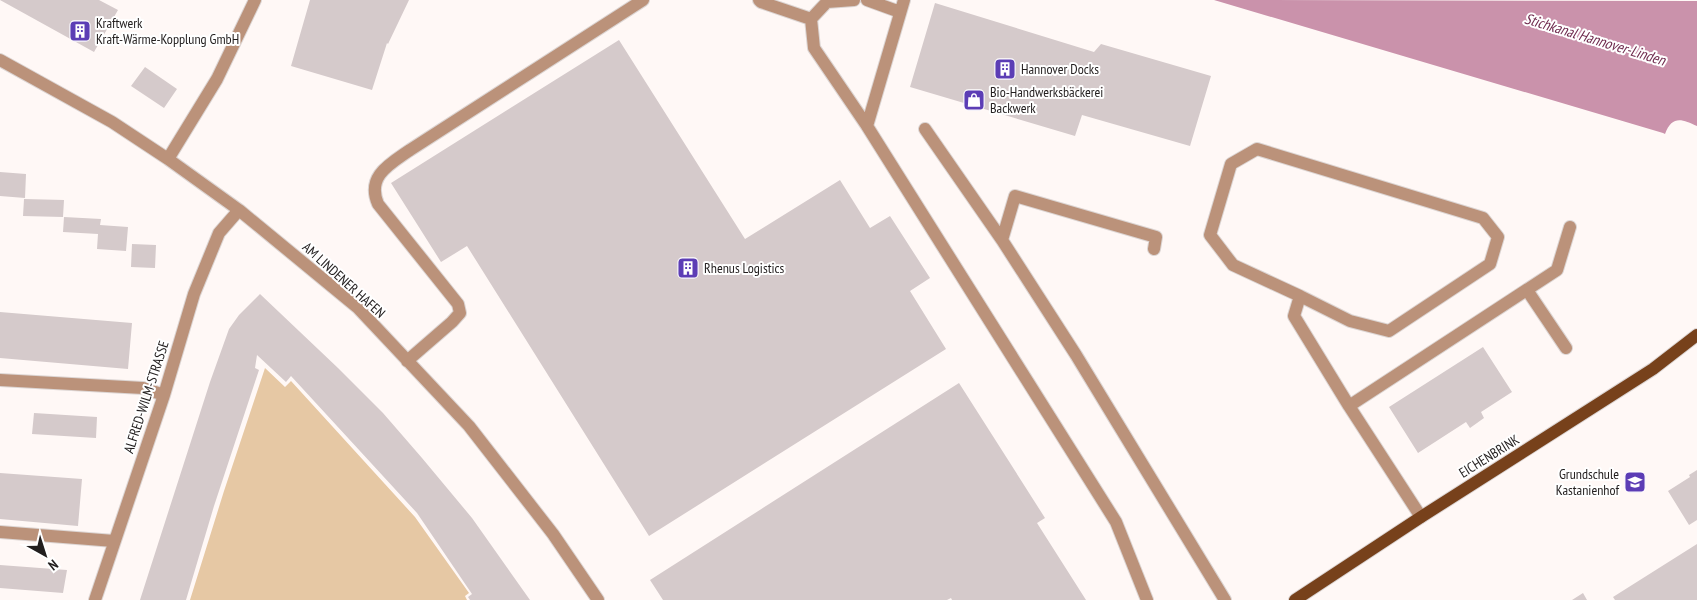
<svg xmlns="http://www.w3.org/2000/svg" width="1697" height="600" font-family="'PT Sans Narrow',sans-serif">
	<rect width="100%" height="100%" fill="#fff8f6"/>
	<path fill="#e6c8a4" d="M 265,368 L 285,387 L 291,381 L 415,517 L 469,593 L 465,596 L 467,600 L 190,600 L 224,491 Z"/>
	<path fill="#ca92ab" d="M 1214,0 L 1697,1 L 1697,126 C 1682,119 1672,115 1665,134 L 1663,133 Z"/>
	<path fill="#d5cacb" d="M 0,0 L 99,0 L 118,10 L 94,52 Z
		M 310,0 L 409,0 L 388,44 L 387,43 L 372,90 L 291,66 Z
		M 935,3 L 1094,52 L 1101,44 L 1211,76 L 1190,146 L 1082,115 L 1075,136 L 910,87 Z
		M 619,40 L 745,239 L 840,180 L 870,228 L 890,216 L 930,278 L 910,291 L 946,349 L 649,536 L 467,246 L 441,262 L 391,183 Z
		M 145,67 L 177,89 L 164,108 L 131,86 Z
		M 0,172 L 26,174 L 25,198 L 0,196 Z
		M 24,199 L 64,200 L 63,217 L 23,216 Z
		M 64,217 L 101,219 L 100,225 L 128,227 L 126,251 L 97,249 L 98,234 L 63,232 Z
		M 132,244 L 156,245 L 155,268 L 131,267 Z
		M 260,294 L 338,368 L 383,413 L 422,458 L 472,518 L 530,600 L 470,600 L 468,597 L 472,594 L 417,513 L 291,376 L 286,382 L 257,355 L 255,368 L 259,370 L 214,506 L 186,600 L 140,600 L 210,382 L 229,329 L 239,315 Z
		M 0,312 L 132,323 L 128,369 L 0,358 Z
		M 1483,347 L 1512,392 L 1481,412 L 1484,418 L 1470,428 L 1466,422 L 1418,453 L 1389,407 Z
		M 959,383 L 1045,518 L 1037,523 L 1086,600 L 952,600 L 951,598 L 947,600 L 663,600 L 650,580 Z
		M 34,413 L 97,417 L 96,438 L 32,434 Z
		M 1697,470 L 1697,520 L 1689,525 L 1668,491 L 1690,477 L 1689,475 Z
		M 0,473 L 82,479 L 78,526 L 0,519 Z
		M 1697,544 L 1697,600 L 1615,600 L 1613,597 Z
		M 0,565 L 67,570 L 63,593 L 0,588 Z
		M 1583,593 L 1587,600 L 1572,600 Z"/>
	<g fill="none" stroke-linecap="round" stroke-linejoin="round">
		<g stroke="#dcd5d3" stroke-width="14">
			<path id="minor" d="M 759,0 L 761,2 L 811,19
				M 854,0 L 827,2 L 811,19 L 814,48 L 867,126 L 1116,522 L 1147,600
				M 867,0 L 900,12
				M 0,60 L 112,122 L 168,159 L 239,210 L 357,307 L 469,426 L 553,534 L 598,600
				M 867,126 L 904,0
				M 925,129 L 1002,240 L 1076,355 L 1225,600
				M 168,159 L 217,79 L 255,0
				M 1002,240 L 1015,196 L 1156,237 L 1154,249
				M 1527,290 L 1566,348
				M 1300,296 L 1350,321 L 1389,331 L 1490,264 L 1498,237 L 1483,218 L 1257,149 L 1231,164 L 1210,235 L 1233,265 L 1300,296 L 1294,316 L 1349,406 L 1421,517
				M 407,361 L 452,322 L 460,313 L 458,304 L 378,204 C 366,176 390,164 410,150 L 643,0
				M 0,380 L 143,388 L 164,395
				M 1349,406 L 1557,270 L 1570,227
				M 0,532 L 114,541
				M 95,600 L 164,395 L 194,294 L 219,233 L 239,210"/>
		</g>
		<g stroke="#dcd5d3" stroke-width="14">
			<path id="major" d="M 1295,600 L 1421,517 L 1653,369 L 1697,335"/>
		</g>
		<use href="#minor" stroke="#bb927a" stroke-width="12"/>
		<use href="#major" stroke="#77411b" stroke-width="12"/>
	</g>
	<defs>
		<g id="building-square" transform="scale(1.125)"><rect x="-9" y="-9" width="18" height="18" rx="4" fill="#5c3db5" stroke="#fff"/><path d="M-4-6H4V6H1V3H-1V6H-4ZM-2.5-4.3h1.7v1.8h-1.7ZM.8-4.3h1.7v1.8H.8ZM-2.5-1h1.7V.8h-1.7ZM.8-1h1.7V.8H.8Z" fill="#fff"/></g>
		<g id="shop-square" transform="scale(1.125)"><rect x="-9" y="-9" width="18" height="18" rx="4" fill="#5c3db5" stroke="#fff"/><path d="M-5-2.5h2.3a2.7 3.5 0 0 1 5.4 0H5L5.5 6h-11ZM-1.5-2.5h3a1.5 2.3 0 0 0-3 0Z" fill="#fff"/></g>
		<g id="school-square" transform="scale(1.125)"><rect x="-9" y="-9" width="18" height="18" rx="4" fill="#5c3db5" stroke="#fff"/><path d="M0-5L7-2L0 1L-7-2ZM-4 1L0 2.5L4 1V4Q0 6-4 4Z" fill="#fff"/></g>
	</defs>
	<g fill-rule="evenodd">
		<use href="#building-square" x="80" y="31"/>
		<use href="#building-square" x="1005" y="69"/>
		<use href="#shop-square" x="974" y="100"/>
		<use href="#building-square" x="688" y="268"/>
		<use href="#school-square" x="1635" y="482"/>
	</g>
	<g text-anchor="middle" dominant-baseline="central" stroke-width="4" stroke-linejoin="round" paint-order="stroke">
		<g font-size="14" fill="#221e1e" stroke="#fff" text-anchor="start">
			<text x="96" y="23">Kraftwerk<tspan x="96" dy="16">Kraft-Wärme-Kopplung GmbH</tspan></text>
			<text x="1021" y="69">Hannover Docks</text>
			<text x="990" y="92">Bio-Handwerksbäckerei<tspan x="990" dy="16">Backwerk</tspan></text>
			<text x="704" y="268">Rhenus Logistics</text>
			<text x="1619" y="474" text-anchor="end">Grundschule<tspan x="1619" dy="16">Kastanienhof</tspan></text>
		</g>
		<g font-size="14" fill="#221e1e" stroke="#fff">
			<text transform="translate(344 280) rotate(42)">AM LINDENER HAFEN</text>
			<text transform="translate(146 397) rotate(-72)">ALFRED-WILM-STRASSE</text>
			<text transform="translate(1489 456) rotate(-32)">EICHENBRINK</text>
		</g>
		<g font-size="15" font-style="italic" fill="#702c4f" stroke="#fff">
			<text transform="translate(1595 39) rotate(17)">Stichkanal Hannover-Linden</text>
		</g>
	</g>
	<g transform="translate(45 555) rotate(141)" stroke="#ffffff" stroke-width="4" paint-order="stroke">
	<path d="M0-4L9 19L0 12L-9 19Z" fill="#221e1e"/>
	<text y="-8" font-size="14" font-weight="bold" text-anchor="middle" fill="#221e1e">N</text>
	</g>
</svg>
